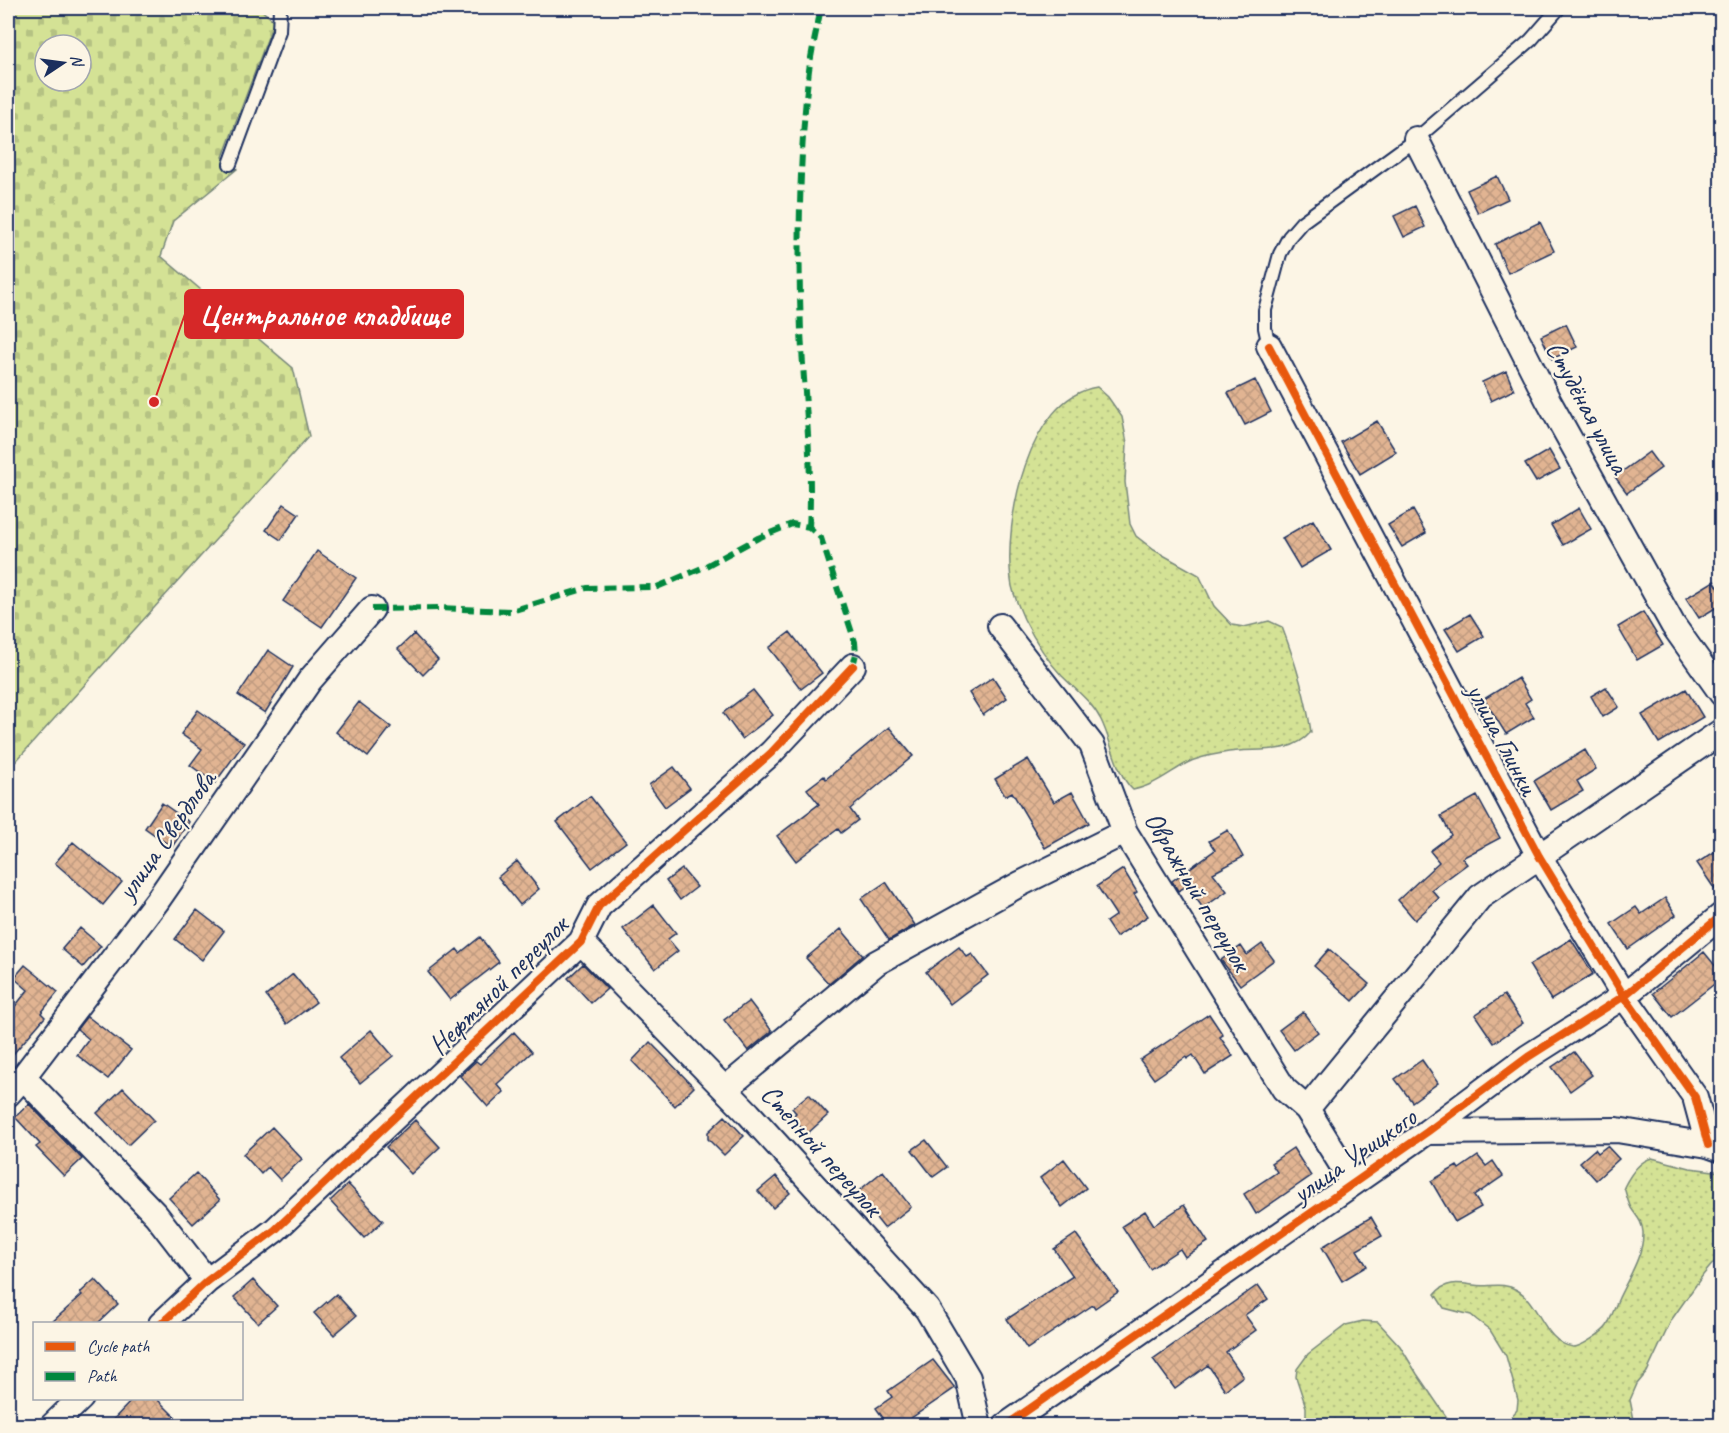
<svg xmlns="http://www.w3.org/2000/svg" width="1729" height="1433" font-family="Caveat,sans-serif">
	<defs>
		<pattern id="grass-dots" width="8" height="8" patternUnits="userSpaceOnUse" patternTransform="scale(1.5)"><rect width="8" height="8" fill="#d4e295"/><path d="M2 2h.1M6 6h.1" fill="none" stroke="#b5c283" stroke-width="1.8" stroke-linecap="round"/></pattern>
		<pattern id="cemetery-stones" width="16" height="16" patternUnits="userSpaceOnUse" patternTransform="scale(1.5)"><rect width="16" height="16" fill="#d4e295"/><path d="M2 7V4a2 2 0 0 1 4 0v3zM10 15v-3a2 2 0 0 1 4 0v3z" fill="#b5c283"/></pattern>
		<pattern id="building-cross-hatch" width="8" height="8" patternUnits="userSpaceOnUse" patternTransform="scale(1.5)"><rect width="8" height="8" fill="#e1b492"/><path d="M0 0l8 8M0 8l8-8" fill="none" stroke="#c09b80"/></pattern>
	</defs>
	<rect width="100%" height="100%" fill="#fcf5e5"/>
	<filter id="ink" filterUnits="userSpaceOnUse"><feTurbulence type="fractalNoise" baseFrequency=".0167" numOctaves="2"/><feDisplacementMap in="SourceGraphic" scale="12" xChannelSelector="R" yChannelSelector="G"/><feConvolveMatrix kernelMatrix="1 2 1 2 8 2 1 2 1" color-interpolation-filters="sRGB"/></filter>
	<g filter="url(#ink)">
		<path fill="url(#grass-dots)" stroke="#78887a" stroke-width="1.5" d="M 1097,387 L 1108,397 L 1122,417 L 1127,443 L 1125,482 L 1130,524 L 1136,536 L 1154,550 L 1199,575 L 1214,606 L 1232,625 L 1244,627 L 1269,621 L 1282,627 C 1295,661 1306,697 1311,732 C 1289,758 1252,746 1223,753 C 1211,755 1198,757 1187,763 C 1169,773 1154,786 1133,790 C 1116,774 1112,742 1101,720 C 1092,702 1076,690 1062,676 C 1047,660 1034,639 1024,619 C 1019,607 1012,593 1011,580 C 1004,522 1027,398 1097,387 Z
			M 1652,1158 L 1690,1168 L 1721,1172 L 1721,1254 L 1703,1275 L 1672,1319 L 1647,1372 L 1637,1384 L 1630,1400 L 1635,1425 L 1504,1425 L 1517,1410 L 1518,1400 L 1506,1356 L 1490,1330 L 1477,1320 L 1471,1315 L 1444,1308 L 1435,1294 C 1445,1281 1458,1283 1473,1285 C 1488,1288 1502,1281 1517,1290 C 1539,1302 1544,1343 1573,1347 C 1580,1348 1603,1332 1607,1326 C 1611,1318 1614,1309 1618,1300 C 1627,1280 1644,1255 1643,1232 C 1642,1221 1637,1217 1631,1208 C 1628,1202 1626,1194 1624,1187 C 1630,1175 1639,1161 1652,1158 Z
			M 1363,1321 L 1378,1322 L 1400,1346 L 1417,1374 L 1452,1425 L 1306,1425 L 1306,1407 L 1296,1377 L 1297,1369 L 1308,1354 L 1346,1325 Z"/>
		<path fill="url(#cemetery-stones)" stroke="#78887a" stroke-width="1.5" fill-rule="evenodd" d="M 8,8 L 259,8 L 274,21 L 223,157 L 237,169 L 173,221 L 161,256 L 293,368 L 309,436 L 8,770 ZM 45,45 L 81,45 L 81,81 L 45,81 Z"/>
		<path fill="url(#building-cross-hatch)" stroke="#1b2f5e" stroke-width="1.5" d="M 1497,176 L 1508,199 L 1478,213 L 1467,190 Z
			M 1415,206 L 1425,227 L 1404,237 L 1394,216 Z
			M 1540,222 L 1554,251 L 1508,273 L 1495,244 Z
			M 1566,324 L 1577,347 L 1552,359 L 1541,336 Z
			M 1506,371 L 1514,390 L 1491,401 L 1482,382 Z
			M 1255,380 L 1271,412 L 1245,425 L 1228,393 Z
			M 1377,421 L 1396,452 L 1360,474 L 1341,442 Z
			M 1549,450 L 1560,469 L 1536,482 L 1525,464 Z
			M 1649,452 L 1661,468 L 1627,493 L 1615,477 Z
			M 284,504 L 299,514 L 281,540 L 266,530 Z
			M 1579,508 L 1591,529 L 1563,545 L 1551,525 Z
			M 1413,510 L 1426,533 L 1402,547 L 1388,525 Z
			M 1313,520 L 1331,550 L 1300,568 L 1282,538 Z
			M 317,551 L 356,578 L 322,627 L 283,601 Z
			M 1714,581 L 1722,593 L 1722,604 L 1699,618 L 1686,598 Z
			M 1643,612 L 1663,645 L 1637,660 L 1618,627 Z
			M 1470,614 L 1484,636 L 1459,651 L 1445,629 Z
			M 790,632 L 822,673 L 801,689 L 769,648 Z
			M 414,634 L 438,660 L 423,675 L 398,649 Z
			M 268,650 L 293,667 L 265,713 L 238,695 Z
			M 993,677 L 1007,698 L 983,715 L 969,693 Z
			M 1518,678 L 1531,699 L 1525,703 L 1534,717 L 1506,734 L 1484,699 Z
			M 1606,687 L 1619,707 L 1603,717 L 1591,696 Z
			M 1686,689 L 1703,717 L 1659,743 L 1642,715 Z
			M 753,690 L 773,715 L 742,739 L 723,713 Z
			M 359,702 L 391,727 L 368,757 L 336,732 Z
			M 198,710 L 244,743 L 215,783 L 190,765 L 202,749 L 181,734 Z
			M 889,727 L 913,756 L 850,809 L 858,820 L 841,833 L 838,829 L 796,861 L 777,836 L 819,804 L 807,789 L 824,776 L 826,779 Z
			M 1585,750 L 1596,769 L 1577,781 L 1583,791 L 1551,810 L 1534,781 Z
			M 1028,759 L 1054,802 L 1072,792 L 1089,823 L 1045,848 L 1012,792 L 1005,796 L 995,779 Z
			M 674,767 L 690,788 L 665,807 L 649,785 Z
			M 590,796 L 626,842 L 592,868 L 557,822 Z
			M 1477,796 L 1500,838 L 1462,858 L 1467,864 L 1432,890 L 1439,898 L 1415,920 L 1398,900 L 1439,862 L 1430,851 L 1451,835 L 1441,816 Z
			M 162,803 L 189,822 L 172,847 L 145,828 Z
			M 1228,830 L 1243,857 L 1213,873 L 1227,891 L 1203,908 L 1187,886 L 1178,891 L 1172,881 L 1215,850 L 1209,841 Z
			M 73,842 L 122,882 L 103,905 L 55,863 Z
			M 1722,847 L 1722,900 L 1697,863 Z
			M 517,861 L 539,889 L 520,905 L 498,877 Z
			M 682,869 L 697,887 L 680,900 L 666,881 Z
			M 1123,869 L 1137,892 L 1134,894 L 1148,916 L 1116,937 L 1106,922 L 1116,915 L 1097,886 Z
			M 886,882 L 915,925 L 889,940 L 861,899 Z
			M 1665,898 L 1676,915 L 1628,949 L 1611,924 L 1636,907 L 1641,914 Z
			M 654,905 L 676,933 L 668,939 L 678,951 L 655,969 L 623,929 Z
			M 197,910 L 224,931 L 202,960 L 175,939 Z
			M 80,928 L 101,946 L 83,967 L 62,949 Z
			M 841,929 L 863,955 L 829,984 L 806,958 Z
			M 480,937 L 499,962 L 450,1000 L 428,972 L 457,949 L 460,953 Z
			M 1571,939 L 1593,974 L 1551,1000 L 1529,965 Z
			M 1262,944 L 1274,960 L 1240,985 L 1221,960 L 1241,946 L 1247,955 Z
			M 959,947 L 967,957 L 972,954 L 988,975 L 950,1004 L 926,972 Z
			M 1329,949 L 1369,984 L 1353,1001 L 1314,966 Z
			M 1704,952 L 1722,974 L 1722,978 L 1672,1017 L 1653,993 Z
			M 583,964 L 607,989 L 591,1003 L 568,978 Z
			M 25,965 L 58,992 L 41,1013 L 45,1017 L 8,1060 L 8,1015 L 28,990 L 14,978 Z
			M 293,974 L 316,1002 L 287,1024 L 266,996 Z
			M 1504,995 L 1523,1023 L 1494,1043 L 1475,1015 Z
			M 749,1001 L 772,1031 L 748,1051 L 724,1020 Z
			M 1303,1012 L 1318,1032 L 1294,1050 L 1279,1030 Z
			M 1209,1014 L 1223,1035 L 1220,1037 L 1233,1056 L 1205,1074 L 1193,1055 L 1187,1059 L 1186,1057 L 1154,1079 L 1140,1060 Z
			M 87,1016 L 131,1050 L 108,1079 L 77,1055 L 89,1039 L 77,1029 Z
			M 371,1030 L 393,1056 L 360,1083 L 339,1058 Z
			M 514,1032 L 532,1052 L 497,1084 L 504,1092 L 488,1107 L 460,1076 L 476,1061 L 480,1064 Z
			M 650,1042 L 694,1087 L 675,1106 L 632,1061 Z
			M 1574,1052 L 1592,1075 L 1570,1091 L 1552,1067 Z
			M 1422,1060 L 1438,1083 L 1412,1102 L 1395,1079 Z
			M 123,1088 L 154,1120 L 128,1145 L 97,1113 Z
			M 809,1094 L 828,1115 L 807,1134 L 792,1117 L 796,1113 L 792,1108 Z
			M 29,1104 L 82,1159 L 64,1176 L 36,1147 L 40,1144 L 15,1117 Z
			M 725,1116 L 744,1136 L 724,1155 L 708,1139 L 708,1132 Z
			M 415,1120 L 440,1147 L 411,1174 L 386,1147 Z
			M 272,1127 L 302,1159 L 280,1180 L 268,1167 L 261,1174 L 243,1154 Z
			M 926,1140 L 947,1167 L 933,1177 L 912,1150 Z
			M 1607,1146 L 1619,1159 L 1596,1180 L 1580,1162 L 1595,1149 L 1598,1153 Z
			M 1293,1148 L 1311,1176 L 1256,1214 L 1244,1194 L 1277,1172 L 1271,1163 Z
			M 1478,1156 L 1486,1166 L 1493,1161 L 1503,1176 L 1474,1196 L 1481,1207 L 1455,1222 L 1431,1181 L 1457,1166 L 1459,1169 Z
			M 1064,1159 L 1086,1188 L 1062,1207 L 1040,1178 Z
			M 883,1171 L 911,1207 L 884,1228 L 856,1193 Z
			M 196,1173 L 220,1200 L 193,1224 L 169,1198 Z
			M 776,1176 L 790,1193 L 773,1208 L 758,1191 Z
			M 348,1184 L 383,1221 L 364,1238 L 330,1201 Z
			M 1184,1205 L 1208,1242 L 1185,1257 L 1180,1249 L 1150,1269 L 1122,1226 L 1145,1211 L 1154,1225 Z
			M 1371,1217 L 1382,1236 L 1357,1250 L 1367,1266 L 1342,1281 L 1322,1247 Z
			M 1076,1234 L 1118,1292 L 1095,1308 L 1093,1305 L 1027,1349 L 1007,1319 L 1073,1276 L 1054,1249 Z
			M 95,1279 L 118,1304 L 98,1323 L 51,1323 L 82,1295 L 80,1293 Z
			M 253,1280 L 277,1306 L 258,1323 L 234,1297 Z
			M 1258,1285 L 1268,1299 L 1245,1315 L 1256,1330 L 1226,1352 L 1243,1376 L 1225,1390 L 1208,1365 L 1175,1389 L 1153,1359 Z
			M 336,1294 L 356,1316 L 334,1335 L 314,1313 Z
			M 933,1360 L 955,1388 L 901,1425 L 888,1425 L 876,1408 L 892,1397 L 888,1391 Z
			M 134,1398 L 156,1398 L 183,1425 L 108,1425 Z"/>
		<g fill="none" stroke-linecap="round" stroke-linejoin="round">
			<g stroke="#1b2f5e" stroke-width="16">
				<path id="lane" d="M 230,164 L 279,31 L 280,8
					M 1269,346 L 1265,328 L 1265,310 L 1280,254 L 1289,237 L 1302,222 L 1416,139 L 1531,40 L 1559,8"/>
			</g>
			<g stroke="#1b2f5e" stroke-width="28">
				<path id="street" d="M 1416,139 L 1548,400 L 1673,625 L 1722,694
					M 1269,346 L 1539,856 L 1624,996 L 1695,1097 L 1708,1145
					M 1000,626 L 1092,745 L 1125,832 L 1284,1089 L 1307,1109 L 1353,1183
					M 581,942 L 749,1114 L 927,1309 L 968,1378 L 979,1426
					M 23,1077 L 156,1215 L 207,1281
					M 725,1089 L 876,963 L 1020,884 L 1125,832
					M 8,1094 L 23,1077 L 157,901 L 310,680 L 372,609
					M 1307,1109 L 1480,897 L 1722,731
					M 1427,1132 L 1617,1130 L 1708,1145 L 1722,1150
					M 161,1324 L 207,1281 L 275,1230 L 581,942 L 599,906 L 771,753 L 853,666
					M 52,1426 L 81,1398
					M 1005,1426 L 1427,1132 L 1528,1057 L 1624,996 L 1722,915"/>
			</g>
			<use href="#lane" stroke="#fcf5e5" stroke-width="12"/>
			<use href="#street" stroke="#fcf5e5" stroke-width="24"/>
			<path stroke="#00873e" stroke-width="6" stroke-dasharray="12 6" stroke-linecap="butt" d="M 809,527 C 813,461 804,396 801,331 C 798,245 799,156 809,70 C 812,49 817,28 821,8
				M 372,609 L 439,608 L 511,611 L 587,588 L 657,587 L 702,568 L 758,538 L 792,524 L 809,527 L 821,538 L 855,642 L 856,654 L 853,666"/>
			<g stroke="#fcf5e5" stroke-width="11">
				<path id="cycleway" d="M 1269,346 L 1539,856 L 1624,996 L 1695,1097 L 1708,1145
					M 161,1324 L 207,1281 L 275,1230 L 581,942 L 599,906 L 771,753 L 853,666
					M 1005,1426 L 1427,1132 L 1528,1057 L 1624,996 L 1722,915"/>
			</g>
			<use href="#cycleway" stroke="#e8590c" stroke-width="8"/>
		</g>
	</g>
	<g text-anchor="middle" dominant-baseline="central" stroke-width="4.5" stroke-linejoin="round" paint-order="stroke">
		<g font-size="28" fill="#1b2f5e" stroke="#fcf5e5">
			<text transform="translate(1588 407) rotate(62)">Студёная улица</text>
			<text transform="translate(1503 739) rotate(62)">улица Глинки</text>
			<text transform="translate(166 835) rotate(-55)">улица Свердлова</text>
			<text transform="translate(1198 891) rotate(59)">Овражный переулок</text>
			<text transform="translate(498 985) rotate(-45)">Нефтяной переулок</text>
			<text transform="translate(822 1150) rotate(48)">Степной переулок</text>
			<text transform="translate(1354 1155) rotate(-35)">улица Урицкого</text>
		</g>
	</g>
	<path fill="none" stroke="#d62828" stroke-width="2" d="M154 402L185 314"/>
	<circle fill="#d62828" stroke="#fcf5e5" stroke-width="2" cx="154" cy="402" r="6"/>
	<rect fill="#d62828" stroke="#d62828" stroke-width="2" x="185" y="290" width="278" height="48" rx="6"/>
	<g font-size="30" text-anchor="middle" font-weight="bold" fill="#fff">
		<text x="324" y="325">Центральное кладбище</text>
	</g>
	<rect width="1729" height="1433" fill="none" stroke="#fcf5e5" stroke-width="30"/>
	<rect x="15" y="15" width="1699" height="1403" fill="none" stroke="#1b2f5e" stroke-width="2" filter="url(#ink)"/>
	<rect x="33" y="1322" width="210" height="78" fill="#fcf5e5" stroke="#a2a6af" stroke-width="1.5"/>
	<rect x="45" y="1342" width="30" height="9" fill="#e8590c" stroke="#a2a6af" stroke-width="1.5"/>
	<text x="87" y="1352" font-size="18" fill="#1b2f5e">Cycle path</text>
	<rect x="45" y="1372" width="30" height="9" fill="#00873e" stroke="#a2a6af" stroke-width="1.5"/>
	<text x="87" y="1382" font-size="18" fill="#1b2f5e">Path</text>
	<g transform="translate(63 63) rotate(77)"><circle r="28" fill="#fcf5e5" stroke="#a2a6af" stroke-width="1.5"/>
	<path d="M0-4.5L10 22L0 15L-10 22Z" fill="#1b2f5e"/>
	<text y="-9" font-size="16" font-weight="bold" text-anchor="middle" fill="#1b2f5e">N</text>
	</g>
</svg>
